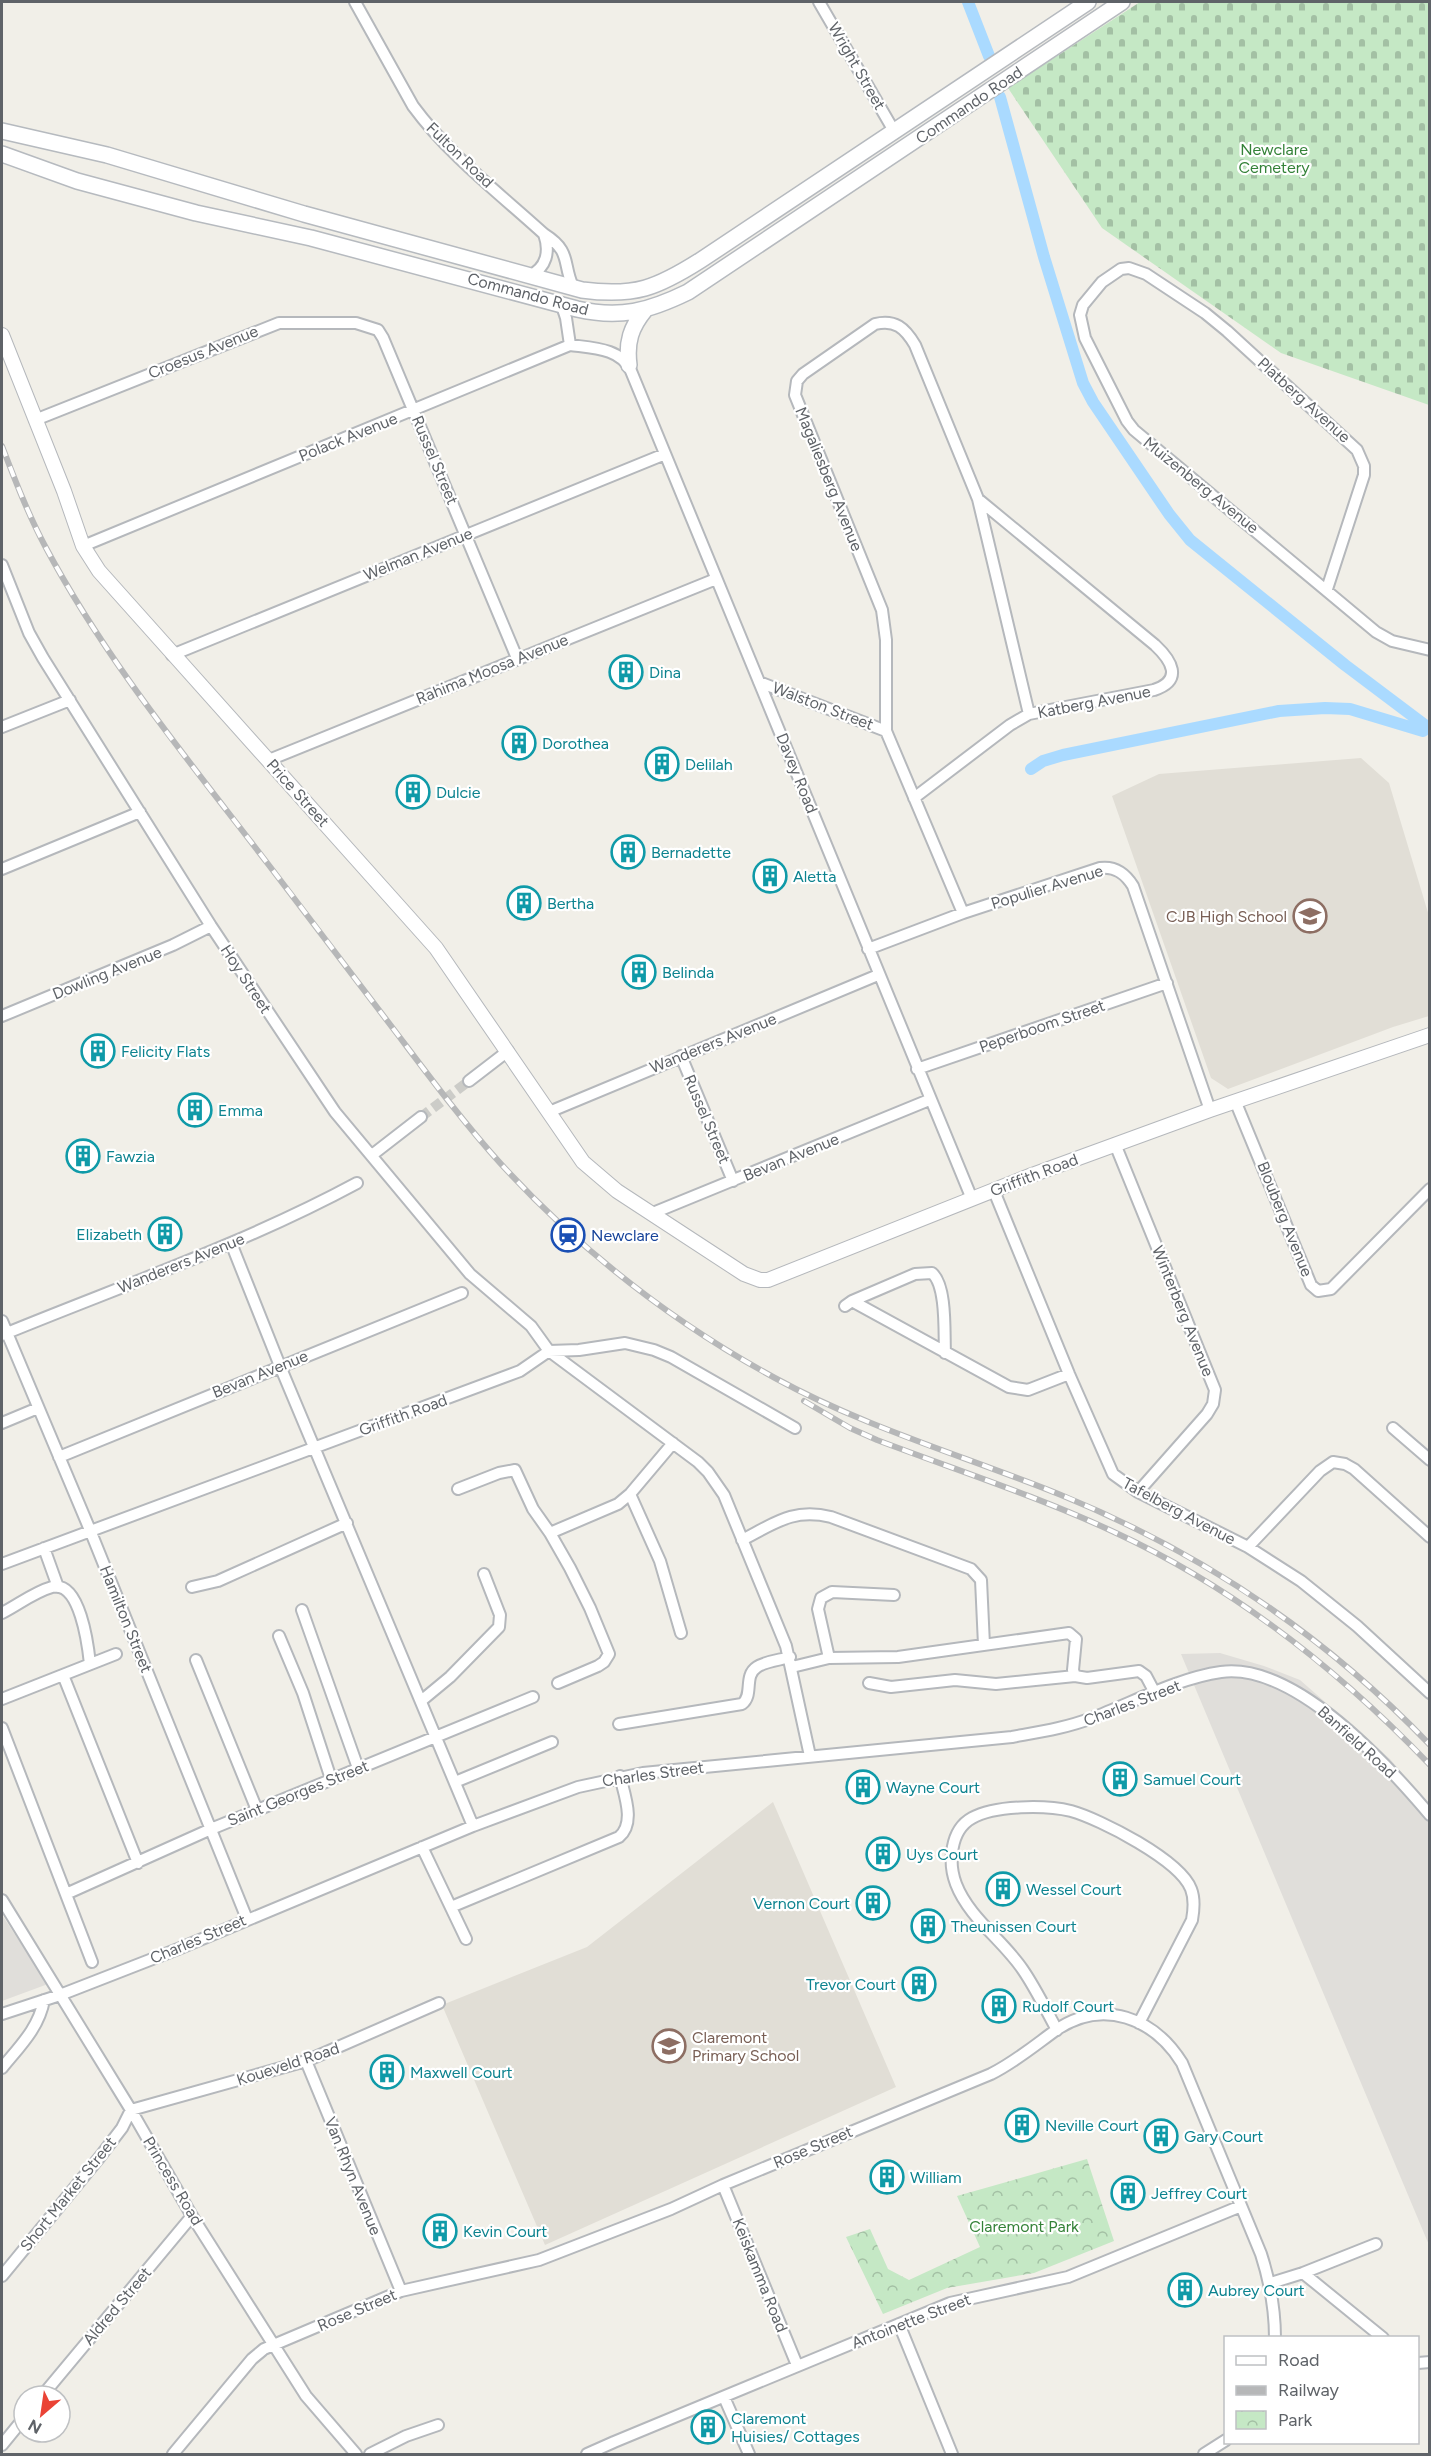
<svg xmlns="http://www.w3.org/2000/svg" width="1431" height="2456" font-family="Figtree,sans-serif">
	<defs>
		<pattern id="cemetery-stones" width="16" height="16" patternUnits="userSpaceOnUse" patternTransform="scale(1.5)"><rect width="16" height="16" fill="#c5e8c5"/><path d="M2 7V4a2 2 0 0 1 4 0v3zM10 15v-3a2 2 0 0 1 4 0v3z" fill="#a3c0a4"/></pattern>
		<pattern id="park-crowns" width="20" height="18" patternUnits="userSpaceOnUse" patternTransform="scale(1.5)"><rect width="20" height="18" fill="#c5e8c5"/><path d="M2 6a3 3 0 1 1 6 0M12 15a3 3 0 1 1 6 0" fill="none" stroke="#a3c0a4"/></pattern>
	</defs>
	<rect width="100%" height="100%" fill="#f1efe8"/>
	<path fill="#e0deda" d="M 1220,1653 L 1264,1666 L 1300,1680 L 1390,1759 L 1429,1806 L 1429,2245 L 1181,1654 Z
		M 2,1915 L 48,1984 L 2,2001 Z"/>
	<path fill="#e1ded6" d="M 1361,758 L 1389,783 L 1429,916 L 1429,1016 L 1393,1027 L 1228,1089 L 1211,1078 L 1112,796 L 1159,774 Z
		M 773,1802 L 896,2087 L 545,2245 L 442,2005 L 587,1947 Z"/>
	<path fill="url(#cemetery-stones)" d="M 1140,2 L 1429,2 L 1429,405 L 1281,353 L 1102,228 L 1008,88 Z"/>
	<path fill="url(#park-crowns)" d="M 1087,2159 L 1114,2241 L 1034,2273 L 947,2288 L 883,2314 L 846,2237 L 870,2229 L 888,2269 L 909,2280 L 980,2247 L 957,2196 Z"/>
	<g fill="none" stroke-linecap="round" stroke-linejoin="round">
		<path stroke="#aadaff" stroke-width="12" d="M 968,2 L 989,56
			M 1000,97 L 1044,257 L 1083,383 L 1093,402 L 1169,514 L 1190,540 L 1345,665 L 1430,729
			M 1031,769 L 1043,761 L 1063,755 L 1279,711 L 1325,708 L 1350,709 L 1423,731"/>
		<path stroke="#ccccc8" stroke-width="10" stroke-dasharray="10 5" stroke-linecap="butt" d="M 421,1117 L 469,1081"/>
		<g stroke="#b5b8bc" stroke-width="14">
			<path id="minor" d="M 355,2 L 413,106 C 449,155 499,193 544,234 C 572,252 562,262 573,287
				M 819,2 L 894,131
				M 529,276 C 547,268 550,251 544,234
				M 561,303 L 566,318 L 570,345
				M 35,420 L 279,323 L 356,323 L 378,330 L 383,338 L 517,658
				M 83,546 L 570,345 C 592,348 621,348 631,371 L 972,1199
				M 2,565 L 29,633 L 43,658 L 211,926 L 335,1112 L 470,1274 L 531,1326 L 549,1351 L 698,1462 L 708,1472 L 724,1495 L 786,1646 L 810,1756
				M 1327,589 L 1364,475 L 1364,466 L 1357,450 L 1227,331 L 1205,313 L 1146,274 L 1129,268 L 1121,269 L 1102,282 L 1083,305 L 1080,315 L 1085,338 L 1127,421 L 1134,430 L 1376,632 L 1392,641 L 1430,650
				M 172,655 L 665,454
				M 759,682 L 886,731
				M 2,727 L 70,700
				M 269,760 L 716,579
				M 914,798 L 1010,725 L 1029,714 L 1154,690 C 1184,680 1171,660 1155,645 L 978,499
				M 2,869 L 140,812
				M 963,913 L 886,731 L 886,640 L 882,610 L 795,395 L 797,381 L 803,374 L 875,324 C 895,319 905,328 915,345 L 978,499 L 1029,714
				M 868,949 L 963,913 L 1100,868 C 1115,866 1125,873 1133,886 L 1210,1110
				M 2,1016 L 173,945 L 211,926
				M 681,1056 L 733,1181
				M 917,1069 L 1167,983
				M 469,1081 L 508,1051
				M 1236,1103 L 1311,1285 L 1318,1291 L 1331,1289 L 1430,1189
				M 549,1112 L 878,975
				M 1115,1144 L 1215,1390 L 1213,1404 L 1207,1414 L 1138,1492
				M 372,1155 L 421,1117
				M 994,1191 L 1069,1374 L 1113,1474 L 1138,1492 L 1248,1547 L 1301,1581 L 1357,1626 L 1430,1693
				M 653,1213 L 929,1100
				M 231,1243 L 280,1366 L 473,1826
				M 852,1301 L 915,1274 L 932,1273 C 947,1286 944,1333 945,1353
				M 845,1306 L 852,1301 L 1009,1387 L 1028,1390 L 1069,1374
				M 2,1321 L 90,1530 L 247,1919
				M 2,1335 C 121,1286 244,1244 357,1183
				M 2,1423 L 38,1408
				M 1393,1428 L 1430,1460
				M 59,1457 L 462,1293
				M 458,1489 L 499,1473 L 515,1470 L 533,1509 L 550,1533 L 570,1568 L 590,1608 L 609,1654 L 604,1662 L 598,1666 L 558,1683
				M 630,1494 L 660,1561 L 681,1633
				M 550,1533 L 618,1504 L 630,1494 L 673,1443
				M 742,1540 C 775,1523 793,1508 831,1517 L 971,1569 L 981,1580 L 984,1645
				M 1248,1547 L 1320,1471 L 1333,1462 L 1345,1464 L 1354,1469 L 1430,1537
				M 44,1548 L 58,1587
				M 2,1564 L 520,1371 L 549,1351 L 579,1350 L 625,1343 L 654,1350 L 671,1357 L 795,1428
				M 192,1587 L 218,1581 L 347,1523
				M 302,1610 L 358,1768
				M 2,1613 C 18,1605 34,1592 52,1587 C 80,1580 88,1645 90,1664
				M 279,1636 L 303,1693 L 331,1779
				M 829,1658 L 818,1609 L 821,1598 L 832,1592 L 894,1595
				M 196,1660 L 257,1810
				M 792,1667 L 829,1658 L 898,1657 L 1069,1633 L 1076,1639 L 1073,1670 L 1075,1676 L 1087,1678 L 1139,1671 L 1146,1676 L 1155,1693
				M 63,1675 L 138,1863
				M 869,1683 L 891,1687 L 955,1680 L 996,1684 L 1075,1676
				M 2,1699 L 116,1654
				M 421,1701 L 450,1677 L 499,1627 L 500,1615 L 484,1574
				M 619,1724 L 742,1704 C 754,1695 743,1676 757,1667 C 766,1661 780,1660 790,1657
				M 2,1728 L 92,1962
				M 455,1782 L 552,1742
				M 422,1847 L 466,1939
				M 66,1894 L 211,1829 L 533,1697
				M 2,1900 L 131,2110 L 192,2216 L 306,2396 L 356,2454
				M 451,1907 L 619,1837 C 636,1823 624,1794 620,1776
				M 2,2014 L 60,1995 L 178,1949 L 473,1826 L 578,1787 L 643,1773 L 1012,1737 C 1039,1732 1066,1728 1092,1718 C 1132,1703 1178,1678 1221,1672 C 1294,1662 1387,1764 1430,1815
				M 1057,2030 C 1046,2010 1036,1989 1023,1970 C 1004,1941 969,1918 956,1884 C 948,1863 950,1830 972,1818 C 995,1805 1046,1805 1071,1811 C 1100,1819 1180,1860 1191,1889 C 1195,1899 1194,1909 1192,1920 L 1139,2023
				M 306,2061 L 401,2291
				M 2,2068 C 19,2047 39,2028 44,2000
				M 723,2185 L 797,2365
				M 1303,2273 L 1383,2338
				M 2,2276 L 99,2158 L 122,2128 L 131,2110 L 306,2061 L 439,2003
				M 1271,2283 L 1303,2273 L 1376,2244
				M 899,2324 L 952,2454
				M 1418,2363 L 1430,2362
				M 42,2396 L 192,2216
				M 724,2397 L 749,2454
				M 2,2445 L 24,2418
				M 173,2454 L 252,2359 L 264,2349 L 401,2291 L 539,2260 L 671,2209 L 723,2185 L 991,2074 C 1015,2062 1034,2046 1056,2030 C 1103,1998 1154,2018 1182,2063 L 1261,2254 C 1270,2282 1275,2308 1275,2338
				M 370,2454 L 406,2436 L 438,2425
				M 587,2454 L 614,2442 L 950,2303 L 1068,2277 L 1241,2206
				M 1204,2454 L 1226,2440"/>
		</g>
		<g stroke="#b5b8bc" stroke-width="16">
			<path id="tertiary" d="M 2,335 L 64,491 L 83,546 L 99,571 L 436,948 L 583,1162 L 617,1191 L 744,1274 L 760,1280 L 768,1280 L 1032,1175 L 1210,1110 L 1430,1035"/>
		</g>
		<g stroke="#b6babf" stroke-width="18">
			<path id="secondary" d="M 2,131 L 107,155 L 304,214 L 582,290 C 635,297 657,288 701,260 L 1088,2
				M 2,154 L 77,181 L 196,213 L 311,238 L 577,309 C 620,319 649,311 688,292 L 1122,2
				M 629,365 C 626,342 631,327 645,310"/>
		</g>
		<use href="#minor" stroke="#fff" stroke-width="10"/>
		<use href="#tertiary" stroke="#fff" stroke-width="14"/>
		<use href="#secondary" stroke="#fff" stroke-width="15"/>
		<g stroke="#b6b7b8" stroke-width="6">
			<path id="rail" d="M 2,446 C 15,480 28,514 45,546 C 106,661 190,762 268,864 C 311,920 353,976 395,1031 C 429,1076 463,1122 501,1164 C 580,1250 672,1322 775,1378 C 866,1428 965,1456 1061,1495 C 1200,1552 1326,1636 1430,1745
				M 804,1401 L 850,1428 L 877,1440 C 956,1470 1037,1496 1114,1532 C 1233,1587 1339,1670 1430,1765"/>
		</g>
		<use href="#rail" stroke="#fff" stroke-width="4" stroke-dasharray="11" stroke-linecap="butt"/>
	</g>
	<defs>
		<g id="building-ring" transform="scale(1.725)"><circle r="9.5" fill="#fff" stroke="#0f9aa8" stroke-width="1.5"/><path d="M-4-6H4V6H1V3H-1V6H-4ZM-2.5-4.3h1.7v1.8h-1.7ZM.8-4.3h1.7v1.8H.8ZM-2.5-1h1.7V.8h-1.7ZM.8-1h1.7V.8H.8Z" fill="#0f9aa8"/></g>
		<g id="school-ring" transform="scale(1.725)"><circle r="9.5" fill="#fff" stroke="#8d6e63" stroke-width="1.5"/><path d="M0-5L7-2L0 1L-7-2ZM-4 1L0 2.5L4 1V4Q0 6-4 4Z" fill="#8d6e63"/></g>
		<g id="station-ring" transform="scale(1.725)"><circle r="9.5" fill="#fff" stroke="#1a4fb4" stroke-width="1.5"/><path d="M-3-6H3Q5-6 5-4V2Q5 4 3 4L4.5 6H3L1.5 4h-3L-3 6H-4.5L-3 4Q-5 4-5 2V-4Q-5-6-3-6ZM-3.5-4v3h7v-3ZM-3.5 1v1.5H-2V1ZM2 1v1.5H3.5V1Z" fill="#1a4fb4"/></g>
	</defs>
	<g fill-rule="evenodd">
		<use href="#building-ring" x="626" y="672"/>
		<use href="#building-ring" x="519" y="743"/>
		<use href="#building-ring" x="662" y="764"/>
		<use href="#building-ring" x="413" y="792"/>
		<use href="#building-ring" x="628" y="852"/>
		<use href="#building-ring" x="770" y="876"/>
		<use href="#building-ring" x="524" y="903"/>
		<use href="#school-ring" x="1310" y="916"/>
		<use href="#building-ring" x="639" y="972"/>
		<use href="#building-ring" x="98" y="1051"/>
		<use href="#building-ring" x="195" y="1110"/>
		<use href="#building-ring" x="83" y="1156"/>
		<use href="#building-ring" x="165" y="1234"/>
		<use href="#station-ring" x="568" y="1235"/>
		<use href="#building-ring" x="1120" y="1779"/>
		<use href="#building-ring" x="863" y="1787"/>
		<use href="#building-ring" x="883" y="1854"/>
		<use href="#building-ring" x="1003" y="1889"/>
		<use href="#building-ring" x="873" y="1903"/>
		<use href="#building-ring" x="928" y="1926"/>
		<use href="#building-ring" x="919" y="1984"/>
		<use href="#building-ring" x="999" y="2006"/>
		<use href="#school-ring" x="669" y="2046"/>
		<use href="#building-ring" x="387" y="2072"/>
		<use href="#building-ring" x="1022" y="2125"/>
		<use href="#building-ring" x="1161" y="2136"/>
		<use href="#building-ring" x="887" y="2177"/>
		<use href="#building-ring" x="1128" y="2193"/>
		<use href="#building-ring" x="440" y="2231"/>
		<use href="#building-ring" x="1185" y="2290"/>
		<use href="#building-ring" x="708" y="2427"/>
	</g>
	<g text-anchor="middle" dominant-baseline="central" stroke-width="4.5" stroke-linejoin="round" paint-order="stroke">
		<g font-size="16" fill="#5f6368" stroke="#fff">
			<text transform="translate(857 66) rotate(60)">Wright Street</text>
			<text transform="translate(969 105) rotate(-34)">Commando Road</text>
			<text transform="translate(460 155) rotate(44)">Fulton Road</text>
			<text transform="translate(528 294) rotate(15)">Commando Road</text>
			<text transform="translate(203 352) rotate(-22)">Croesus Avenue</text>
			<text transform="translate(1304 400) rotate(42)">Platberg Avenue</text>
			<text transform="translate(348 437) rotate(-22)">Polack Avenue</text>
			<text transform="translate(435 460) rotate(67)">Russel Street</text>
			<text transform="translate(829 479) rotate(68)">Magaliesberg Avenue</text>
			<text transform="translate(1201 485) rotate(39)">Muizenberg Avenue</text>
			<text transform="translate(418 554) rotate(-22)">Welman Avenue</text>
			<text transform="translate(492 669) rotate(-22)">Rahima Moosa Avenue</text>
			<text transform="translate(1094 702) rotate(-11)">Katberg Avenue</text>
			<text transform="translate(823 706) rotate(21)">Walston Street</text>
			<text transform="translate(797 773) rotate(68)">Davey Road</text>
			<text transform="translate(298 793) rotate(48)">Price Street</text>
			<text transform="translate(1047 887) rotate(-17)">Populier Avenue</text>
			<text transform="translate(107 973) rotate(-22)">Dowling Avenue</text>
			<text transform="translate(246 979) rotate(57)">Hoy Street</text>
			<text transform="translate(1042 1026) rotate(-19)">Peperboom Street</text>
			<text transform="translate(713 1043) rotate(-22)">Wanderers Avenue</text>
			<text transform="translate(707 1119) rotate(67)">Russel Street</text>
			<text transform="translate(791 1157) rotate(-22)">Bevan Avenue</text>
			<text transform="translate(1034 1175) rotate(-21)">Griffith Road</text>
			<text transform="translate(1285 1219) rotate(68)">Blouberg Avenue</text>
			<text transform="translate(181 1263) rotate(-22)">Wanderers Avenue</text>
			<text transform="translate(1183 1311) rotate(68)">Winterberg Avenue</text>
			<text transform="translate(260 1374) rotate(-22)">Bevan Avenue</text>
			<text transform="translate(403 1415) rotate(-20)">Griffith Road</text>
			<text transform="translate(1179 1511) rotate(28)">Tafelberg Avenue</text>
			<text transform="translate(126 1619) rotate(68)">Hamilton Street</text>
			<text transform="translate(1132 1703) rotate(-21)">Charles Street</text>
			<text transform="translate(1357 1742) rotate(42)">Banfield Road</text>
			<text transform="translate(653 1774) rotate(-8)">Charles Street</text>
			<text transform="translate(298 1793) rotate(-22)">Saint Georges Street</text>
			<text transform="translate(198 1939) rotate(-23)">Charles Street</text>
			<text transform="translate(288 2064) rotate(-18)">Koueveld Road</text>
			<text transform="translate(813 2147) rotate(-23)">Rose Street</text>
			<text transform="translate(353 2176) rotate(68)">Van Rhyn Avenue</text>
			<text transform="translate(173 2181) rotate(59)">Princess Road</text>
			<text transform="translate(68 2194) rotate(-51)">Short Market Street</text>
			<text transform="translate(760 2275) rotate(68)">Keiskamma Road</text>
			<text transform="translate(117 2306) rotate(-50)">Aldred Street</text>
			<text transform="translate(357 2310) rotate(-23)">Rose Street</text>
			<text transform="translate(911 2321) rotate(-21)">Antoinette Street</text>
		</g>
		<g font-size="16" fill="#348238" stroke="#fff">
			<text x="1274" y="149">Newclare<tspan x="1274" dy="18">Cemetery</tspan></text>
			<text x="1024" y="2226">Claremont Park</text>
		</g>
		<g font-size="16" fill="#0d838f" stroke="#fff" text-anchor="start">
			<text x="649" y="672">Dina</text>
			<text x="542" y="743">Dorothea</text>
			<text x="685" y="764">Delilah</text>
			<text x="436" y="792">Dulcie</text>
			<text x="651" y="852">Bernadette</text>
			<text x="793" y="876">Aletta</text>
			<text x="547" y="903">Bertha</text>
			<text x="662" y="972">Belinda</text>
			<text x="121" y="1051">Felicity Flats</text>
			<text x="218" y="1110">Emma</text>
			<text x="106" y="1156">Fawzia</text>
			<text x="142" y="1234" text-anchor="end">Elizabeth</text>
			<text x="1143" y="1779">Samuel Court</text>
			<text x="886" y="1787">Wayne Court</text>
			<text x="906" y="1854">Uys Court</text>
			<text x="1026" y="1889">Wessel Court</text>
			<text x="850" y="1903" text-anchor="end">Vernon Court</text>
			<text x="951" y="1926">Theunissen Court</text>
			<text x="896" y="1984" text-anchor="end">Trevor Court</text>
			<text x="1022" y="2006">Rudolf Court</text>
			<text x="410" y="2072">Maxwell Court</text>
			<text x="1045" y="2125">Neville Court</text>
			<text x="1184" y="2136">Gary Court</text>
			<text x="910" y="2177">William</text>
			<text x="1151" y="2193">Jeffrey Court</text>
			<text x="463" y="2231">Kevin Court</text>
			<text x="1208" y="2290">Aubrey Court</text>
			<text x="731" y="2418">Claremont<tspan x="731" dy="18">Huisies/ Cottages</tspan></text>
		</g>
		<g font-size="16" fill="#785e54" stroke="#fff" text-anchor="end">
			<text x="1287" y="916">CJB High School</text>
			<text x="692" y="2037" text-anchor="start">Claremont<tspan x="692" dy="18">Primary School</tspan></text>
		</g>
		<g font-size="16" fill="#164399" stroke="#fff" text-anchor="start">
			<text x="591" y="1235">Newclare</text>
		</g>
	</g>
	<rect width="1431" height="2456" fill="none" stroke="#5f6368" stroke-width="6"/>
	<rect x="1224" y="2336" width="195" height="108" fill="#ffffff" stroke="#bfc1c3" stroke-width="1.5"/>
	<rect x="1236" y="2356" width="30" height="9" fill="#ffffff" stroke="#bfc1c3" stroke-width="1.5"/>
	<text x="1278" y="2366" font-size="18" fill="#5f6368">Road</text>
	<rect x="1236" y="2386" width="30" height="9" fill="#b6b7b8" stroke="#bfc1c3" stroke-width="1.5"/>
	<text x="1278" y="2396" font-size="18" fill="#5f6368">Railway</text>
	<rect x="1236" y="2411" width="30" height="18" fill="url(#park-crowns)" stroke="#bfc1c3" stroke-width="1.5"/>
	<text x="1278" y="2426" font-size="18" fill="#5f6368">Park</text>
	<g transform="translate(42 2414) rotate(209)"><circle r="28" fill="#ffffff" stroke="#bfc1c3" stroke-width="1.5"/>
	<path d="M0-4.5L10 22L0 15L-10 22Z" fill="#ea4335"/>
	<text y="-9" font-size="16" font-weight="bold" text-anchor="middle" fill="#5f6368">N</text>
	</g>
</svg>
